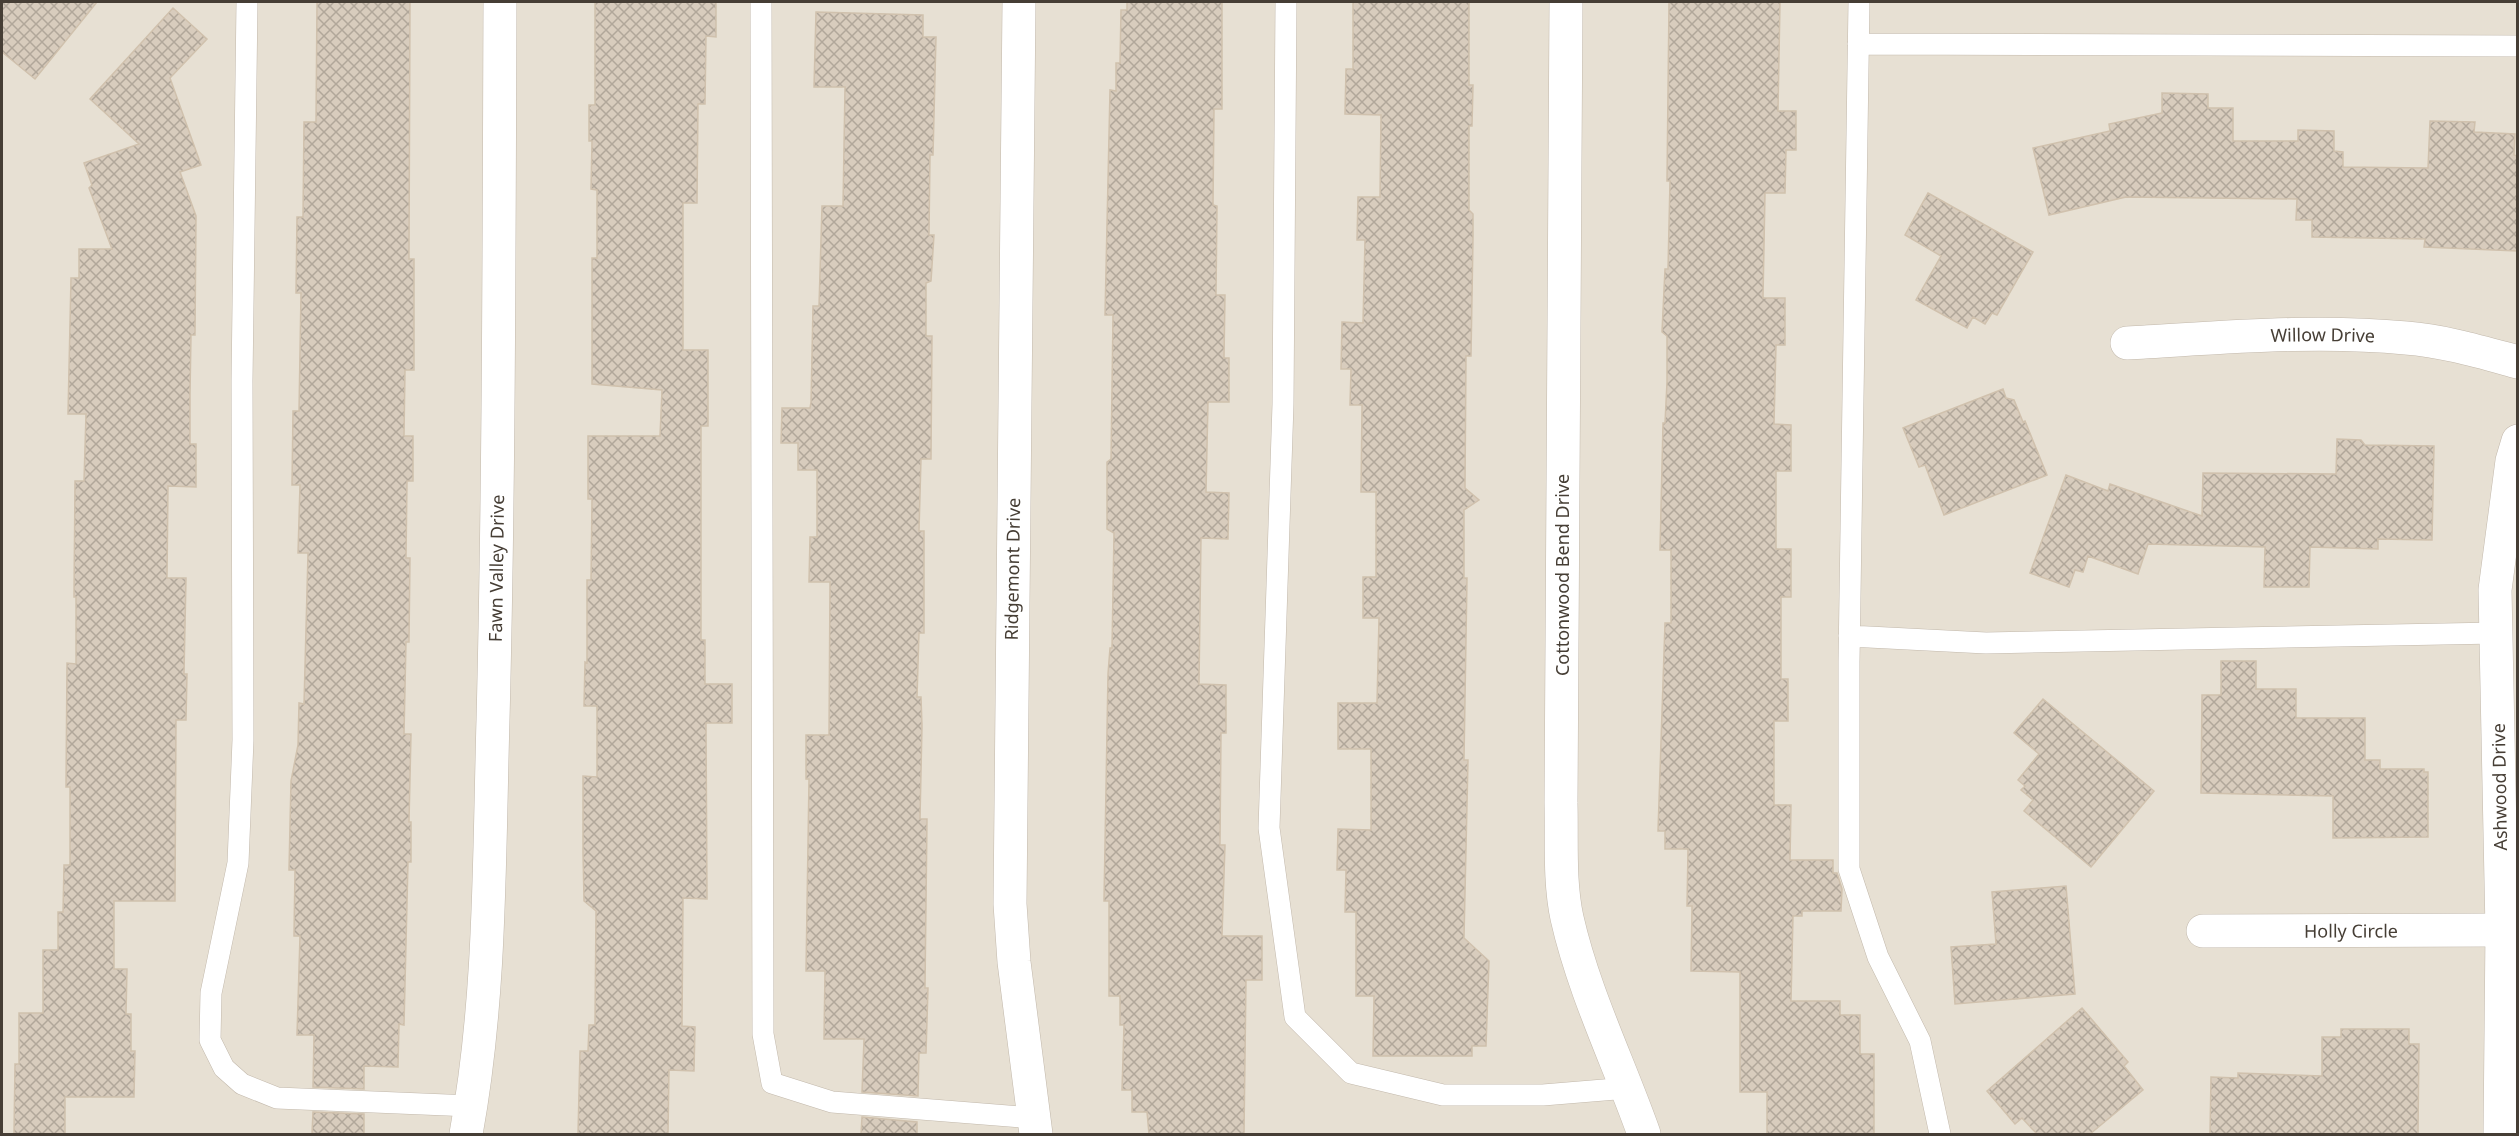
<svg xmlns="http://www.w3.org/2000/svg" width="2519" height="1136" font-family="'Noto Sans',sans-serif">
	<defs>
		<pattern id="building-cross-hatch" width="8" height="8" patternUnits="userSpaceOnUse" patternTransform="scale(1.5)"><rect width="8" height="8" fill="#d8ccbd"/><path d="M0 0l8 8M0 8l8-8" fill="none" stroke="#b1a79a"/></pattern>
	</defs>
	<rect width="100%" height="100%" fill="#f3eee5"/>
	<path fill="#e7e0d3" d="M 2,2 L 2517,2 L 2517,1134 L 2,1134 Z"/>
	<path fill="url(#building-cross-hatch)" stroke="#d0c1ad" stroke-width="1.5" d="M 2,2 L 97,2 L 35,79 L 2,52 Z
		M 317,2 L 410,2 L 409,259 L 414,259 L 414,370 L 405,370 L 404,436 L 413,436 L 413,481 L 407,481 L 406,558 L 410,558 L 409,642 L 406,642 L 404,734 L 411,734 L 409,822 L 411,822 L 411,862 L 408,862 L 404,1025 L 399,1024 L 398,1067 L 364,1066 L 364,1089 L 313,1087 L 314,1035 L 297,1035 L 300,936 L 294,936 L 295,870 L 289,870 L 291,781 L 298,745 L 299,703 L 304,704 L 308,553 L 298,553 L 300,485 L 292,485 L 293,411 L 299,411 L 301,293 L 296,293 L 297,217 L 303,217 L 304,122 L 316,122 Z
		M 595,2 L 716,2 L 716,37 L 706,36 L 705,104 L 698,104 L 697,203 L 683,203 L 683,350 L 708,350 L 708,426 L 701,426 L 701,640 L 705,640 L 705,684 L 732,684 L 732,723 L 706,723 L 707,899 L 683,898 L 682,1026 L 695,1027 L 694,1071 L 669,1070 L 668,1134 L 578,1134 L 580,1051 L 588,1051 L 589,1025 L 595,1025 L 596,911 L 584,901 L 583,853 L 583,776 L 597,777 L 597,706 L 584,706 L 585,662 L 587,663 L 587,580 L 591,580 L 592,499 L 588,499 L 588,436 L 660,436 L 662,390 L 592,384 L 592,258 L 597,258 L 597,190 L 591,189 L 592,141 L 589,141 L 589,105 L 595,105 Z
		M 1127,2 L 1222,2 L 1222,109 L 1214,109 L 1213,205 L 1217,206 L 1216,295 L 1225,295 L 1224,358 L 1229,358 L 1229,402 L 1208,402 L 1206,492 L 1229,493 L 1228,539 L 1201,538 L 1199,684 L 1226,685 L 1226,733 L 1221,733 L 1220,845 L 1225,845 L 1222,936 L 1262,936 L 1262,980 L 1246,980 L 1244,1134 L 1149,1134 L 1147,1112 L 1132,1112 L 1132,1090 L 1122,1090 L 1124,1025 L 1120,1025 L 1120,996 L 1109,996 L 1109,901 L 1104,901 L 1108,674 L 1110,648 L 1112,648 L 1114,533 L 1107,529 L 1107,462 L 1111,459 L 1113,315 L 1105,315 L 1110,90 L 1116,91 L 1116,63 L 1120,63 L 1121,10 L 1127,10 Z
		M 1353,2 L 1469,2 L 1469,85 L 1473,85 L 1472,126 L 1469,126 L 1469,210 L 1473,214 L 1473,238 L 1471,356 L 1466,356 L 1465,488 L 1479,500 L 1464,510 L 1464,578 L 1467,578 L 1464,760 L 1468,760 L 1464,938 L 1489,961 L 1486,1046 L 1472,1046 L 1472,1056 L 1373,1056 L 1374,996 L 1356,996 L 1356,912 L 1345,912 L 1346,870 L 1337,870 L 1338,829 L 1371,830 L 1371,749 L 1338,749 L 1338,703 L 1377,703 L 1379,618 L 1363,618 L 1363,577 L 1376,577 L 1376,492 L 1361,492 L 1362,405 L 1350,405 L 1351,369 L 1341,369 L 1342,322 L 1363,323 L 1365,240 L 1357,240 L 1358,197 L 1380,197 L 1381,115 L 1345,114 L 1346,69 L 1353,69 Z
		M 1669,2 L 1780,2 L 1778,111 L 1796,111 L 1796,150 L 1786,150 L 1785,193 L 1765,193 L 1763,298 L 1785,298 L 1785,345 L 1776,345 L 1774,424 L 1791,425 L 1791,471 L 1776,471 L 1776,549 L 1791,549 L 1791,597 L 1781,597 L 1781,679 L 1788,679 L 1788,721 L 1774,721 L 1774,805 L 1791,805 L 1790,860 L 1833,860 L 1833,873 L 1837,873 L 1842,889 L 1841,911 L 1802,911 L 1802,916 L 1793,916 L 1791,1001 L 1840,1001 L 1840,1015 L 1860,1015 L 1860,1054 L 1874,1054 L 1874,1134 L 1767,1134 L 1767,1092 L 1740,1092 L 1740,972 L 1691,971 L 1692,906 L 1687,906 L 1688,849 L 1665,849 L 1665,831 L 1658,831 L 1665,623 L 1671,623 L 1671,550 L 1660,550 L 1663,423 L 1665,423 L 1667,382 L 1667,336 L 1662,332 L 1665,269 L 1668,269 L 1670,181 L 1667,181 Z
		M 173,8 L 207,39 L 170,78 L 201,165 L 180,172 L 196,216 L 195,335 L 191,335 L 190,394 L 190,444 L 196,444 L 196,487 L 168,486 L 167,578 L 186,578 L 184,674 L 187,674 L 186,720 L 176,720 L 175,901 L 114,901 L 114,969 L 127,969 L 126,1014 L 131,1014 L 131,1051 L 135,1051 L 134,1097 L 65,1097 L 65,1134 L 14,1134 L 15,1064 L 19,1064 L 19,1013 L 43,1013 L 43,950 L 58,950 L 58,912 L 63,912 L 64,865 L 70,865 L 70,787 L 66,787 L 67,663 L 76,664 L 76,597 L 74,597 L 75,481 L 84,481 L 86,414 L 68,414 L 71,278 L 79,278 L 79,249 L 112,249 L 89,188 L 92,185 L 84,163 L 139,144 L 90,99 Z
		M 816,12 L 923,15 L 923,37 L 936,37 L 933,155 L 930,155 L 929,235 L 934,235 L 931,281 L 926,283 L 926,336 L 932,336 L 931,459 L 921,459 L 919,531 L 924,531 L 924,633 L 919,633 L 917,697 L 921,697 L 922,726 L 920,819 L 927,819 L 925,988 L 928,988 L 926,1053 L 919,1053 L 918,1096 L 862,1092 L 864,1039 L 824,1039 L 825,971 L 806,971 L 809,779 L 806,779 L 806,735 L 829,735 L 830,582 L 809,582 L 810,537 L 817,537 L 817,470 L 798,470 L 798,443 L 781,443 L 782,408 L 810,408 L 811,402 L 813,306 L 819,306 L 822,206 L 843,206 L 845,87 L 814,87 Z
		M 2162,93 L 2208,94 L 2208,108 L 2233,108 L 2233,141 L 2298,141 L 2298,130 L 2334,131 L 2334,151 L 2343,152 L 2343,167 L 2428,168 L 2430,121 L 2475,122 L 2474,132 L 2515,134 L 2514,155 L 2517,156 L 2517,251 L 2424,247 L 2425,239 L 2312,237 L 2312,220 L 2296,220 L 2297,199 L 2126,197 L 2049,215 L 2033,148 L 2110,131 L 2109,124 L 2162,113 Z
		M 1928,193 L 2033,252 L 1997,315 L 1992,313 L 1985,324 L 1973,317 L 1967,328 L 1916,300 L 1941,256 L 1905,235 Z
		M 2003,389 L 2006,398 L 2014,400 L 2023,422 L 2025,421 L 2047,475 L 1944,515 L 1925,465 L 1919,467 L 1903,428 Z
		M 2337,439 L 2361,440 L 2365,445 L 2434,446 L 2432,540 L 2378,539 L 2378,549 L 2310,547 L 2309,587 L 2264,587 L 2265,547 L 2148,544 L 2138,574 L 2088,556 L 2083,572 L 2075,570 L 2069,587 L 2030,573 L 2066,475 L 2108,491 L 2110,484 L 2202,516 L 2203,473 L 2336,474 Z
		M 2221,661 L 2256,661 L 2256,689 L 2296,689 L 2296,718 L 2365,718 L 2365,760 L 2380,760 L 2380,769 L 2424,769 L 2424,772 L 2428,772 L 2428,837 L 2333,838 L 2333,796 L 2201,793 L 2202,695 L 2221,695 Z
		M 2043,699 L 2154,791 L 2091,867 L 2024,811 L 2033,800 L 2021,790 L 2025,786 L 2018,780 L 2039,754 L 2014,733 Z
		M 2066,886 L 2075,994 L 1955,1004 L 1951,947 L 1996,944 L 1992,892 Z
		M 2082,1008 L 2128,1062 L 2124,1066 L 2143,1090 L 2090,1134 L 2037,1134 L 2022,1118 L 2015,1124 L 1987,1091 Z
		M 2341,1029 L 2409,1029 L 2409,1044 L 2419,1044 L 2418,1134 L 2210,1134 L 2211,1077 L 2238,1078 L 2238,1073 L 2322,1076 L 2322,1037 L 2341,1037 Z
		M 313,1112 L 364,1114 L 364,1134 L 312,1134 Z
		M 862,1117 L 917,1122 L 917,1134 L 861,1134 Z"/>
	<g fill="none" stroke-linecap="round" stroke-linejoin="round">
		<g stroke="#c2b8ab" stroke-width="22">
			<path id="service" d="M 247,2 L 242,381 L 243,740 L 238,863 L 211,993 L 210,1040 L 224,1068 L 242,1084 L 277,1098 L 471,1106
				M 761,2 L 763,1034 L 772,1083 L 832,1102 L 1034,1118
				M 1286,2 L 1283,404 L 1269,828 L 1295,1017 L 1351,1073 L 1443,1095 L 1543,1095 L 1628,1088
				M 1859,2 L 1849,662 L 1849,869 L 1878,957 L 1920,1041 L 1940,1134
				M 1858,44 L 2518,46
				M 1849,636 L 1986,643 L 2496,633"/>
		</g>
		<g stroke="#c2b8ab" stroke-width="34">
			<g id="minor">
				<path d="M 1019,2 L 1010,904 L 1014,962 L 1036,1134"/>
				<path d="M 1566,2 L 1561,803 C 1562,841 1559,881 1567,918 C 1584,993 1619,1063 1644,1134"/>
				<path id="s1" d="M 2127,343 C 2220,338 2313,329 2406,338 C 2444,341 2481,352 2518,362"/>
				<path id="s2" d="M 2203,931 L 2502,930"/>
				<path id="s3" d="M 466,1134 C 491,998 489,858 493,720 C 499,480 499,241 500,2"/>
				<path d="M 2500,1134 L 2502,930 L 2495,590 L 2512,461 L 2518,441"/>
			</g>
		</g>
		<use href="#service" stroke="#fff" stroke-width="21"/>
		<use href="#minor" stroke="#fff" stroke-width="33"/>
	</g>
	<g text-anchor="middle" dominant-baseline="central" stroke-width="4.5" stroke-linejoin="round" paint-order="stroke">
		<g font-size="18" fill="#463e35" stroke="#fff">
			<text stroke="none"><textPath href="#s1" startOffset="196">Willow Drive</textPath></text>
			<text stroke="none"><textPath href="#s3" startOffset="567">Fawn Valley Drive</textPath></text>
			<text transform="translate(1012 569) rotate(-89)">Ridgemont Drive</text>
			<text transform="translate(1562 575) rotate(-90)">Cottonwood Bend Drive</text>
			<text transform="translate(2499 787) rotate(-91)">Ashwood Drive</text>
			<text stroke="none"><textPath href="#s2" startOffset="148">Holly Circle</textPath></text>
		</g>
	</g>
	<rect width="2519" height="1136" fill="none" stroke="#463e35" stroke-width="6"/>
</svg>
